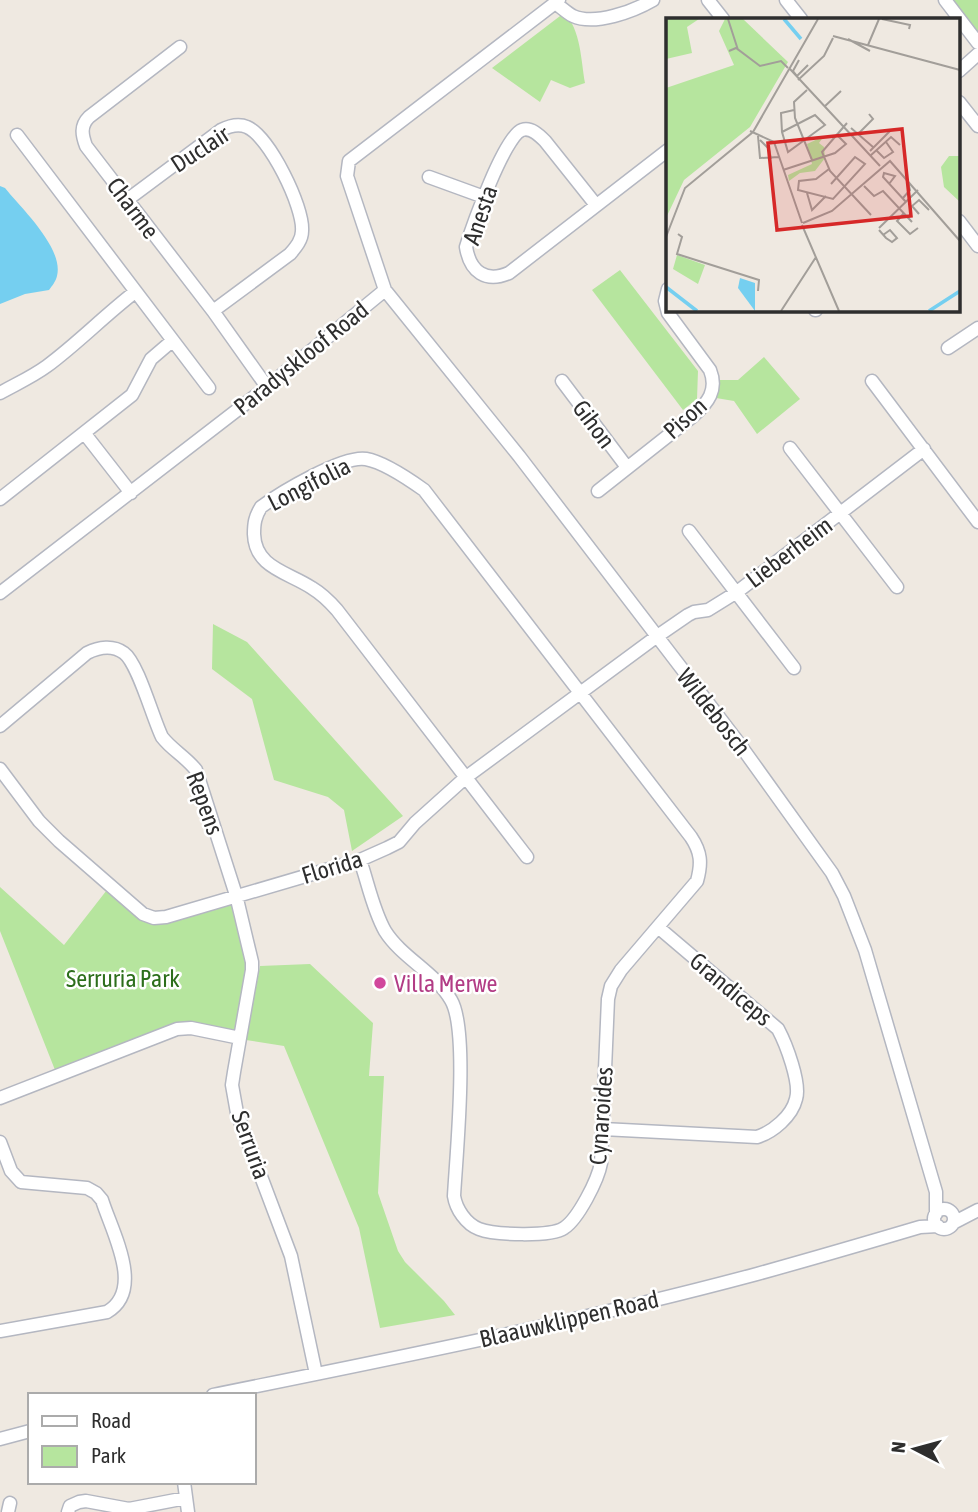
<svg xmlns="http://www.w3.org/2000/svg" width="978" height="1512" font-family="'Asap Condensed',sans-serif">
	<rect width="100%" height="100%" fill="#efe9e1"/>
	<path fill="#b6e59e" d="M 945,0 L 978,0 L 978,43 Z
		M 564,13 C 581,29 581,61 585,83 L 570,88 L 551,80 L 540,102 L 492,68 Z
		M 620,270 L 698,371 L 697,399 L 683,410 L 592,290 Z
		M 764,357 L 800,399 L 757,434 L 734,401 L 710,397 L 713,380 L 738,380 Z
		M 213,624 L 247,642 L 403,816 L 352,851 L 344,810 L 328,797 L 274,780 L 252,699 L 212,669 Z
		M 110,886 L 154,918 L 236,895 L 252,962 L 240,1038 L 191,1028 L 57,1075 L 0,931 L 0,887 L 64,945 Z
		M 310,964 L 373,1023 L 369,1076 L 384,1076 L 378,1193 L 398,1251 L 405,1262 L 444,1301 L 455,1315 L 380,1328 L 359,1228 L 284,1046 L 246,1040 L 260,966 Z"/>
	<path fill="#75cff0" d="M 0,186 L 5,188 C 21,208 64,248 57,276 C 56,281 52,286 49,290 L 25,294 L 0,304 Z"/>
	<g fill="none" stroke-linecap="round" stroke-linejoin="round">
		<g stroke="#b4b7c1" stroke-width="15">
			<path id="minor" d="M 559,0 L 349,161 L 347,176 L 385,290 L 519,456 L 738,742 L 832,873 L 844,896 L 865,950 L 936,1192 L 936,1214
				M 708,0 L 723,19
				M 786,0 L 801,19
				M 945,0 L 978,43
				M 555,3 C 561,7 567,13 573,16 C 595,26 634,11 653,0
				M 180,47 L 89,117 C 80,126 82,135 86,146 L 213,311 L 267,387
				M 959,71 L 978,54
				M 959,102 L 978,126
				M 17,135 L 209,388
				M 429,177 L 484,197
				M 127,200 L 221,130 C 229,126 238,123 247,127 C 269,136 304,207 302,231 C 302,240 296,247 290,254 L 213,311
				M 596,205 L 545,141 C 539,135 531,127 522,130 C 505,135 472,227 466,247 C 470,272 486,283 509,273 L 668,150
				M 959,221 L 978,246
				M 815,310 L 816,310
				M 948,348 L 978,328
				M 562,381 L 626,466
				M 872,381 L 978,522
				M 0,393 C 16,384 32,377 47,366 C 78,343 105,315 135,292
				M 85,434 L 131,493
				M 790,448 L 897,587
				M 598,491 L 693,416 C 708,403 718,390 710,370 L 668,313 L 665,301 L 668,289
				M 0,499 L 132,395 L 151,359 L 172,341
				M 689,531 L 794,668
				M 0,593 L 267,387 L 385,290
				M 0,726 L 87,653 C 99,647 113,645 124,653 C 138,663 153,719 162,737 C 172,750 186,757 196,770 L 236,895 L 252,962 L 252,970 L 234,1072 L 232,1085 L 237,1113 L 291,1256 L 316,1374
				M 0,769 L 39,821 L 59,841 L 143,914 L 154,918 L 166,917 L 360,860 L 387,848 L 399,842 L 415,823 L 465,778 L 656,637 L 688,615 L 694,612 L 708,610 L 737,592 L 924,449
				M 360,860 C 368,883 373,910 385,931 C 402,958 435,972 451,1000 C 469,1030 456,1157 454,1196 C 456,1209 466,1224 479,1229 C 494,1235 551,1237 564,1228 C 578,1219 598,1180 601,1163 L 608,999 L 611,986 L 621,970 L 697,881 C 702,863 701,852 691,837 L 424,490 C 410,480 383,462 366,459 C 343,455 280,493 261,507 C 255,517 254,523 254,534 C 255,568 288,572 312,588 C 322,594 330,602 337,610 L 527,857
				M 0,1098 L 177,1029 L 191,1028 L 240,1038
				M 603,1129 L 757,1137 C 773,1132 792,1116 796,1099 C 801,1083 786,1044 778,1029 L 659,928
				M 0,1142 L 11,1171 L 21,1182 L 87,1188 L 96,1193 L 102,1200 C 112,1232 145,1290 107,1312 L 0,1331
				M934 1219a10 10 0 1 1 20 0a10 10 0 1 1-20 0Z
				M 953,1223 L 978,1210
				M 213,1395 C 395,1358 578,1322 757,1274 C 811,1259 866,1243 920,1227 L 938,1226
				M 0,1439 L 30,1431
				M 184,1482 L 188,1512
				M 8,1512 L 10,1503
				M 68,1512 L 70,1506 L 79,1502 L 86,1501 L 129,1509 L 186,1498"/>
		</g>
		<use href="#minor" stroke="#fff" stroke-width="12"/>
	</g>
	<circle fill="#d1479c" stroke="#fff" stroke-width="2.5" cx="380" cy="983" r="7"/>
	<g text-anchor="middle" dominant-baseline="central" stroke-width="5" stroke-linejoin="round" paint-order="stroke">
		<g font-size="24" fill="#2e2e2e" stroke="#fff">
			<text transform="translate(200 149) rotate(-33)">Duclair</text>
			<text transform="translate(133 208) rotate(53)">Charme</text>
			<text transform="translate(480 215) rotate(-71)">Anesta</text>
			<text transform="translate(301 358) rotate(-39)">Paradyskloof Road</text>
			<text transform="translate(685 418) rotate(-42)">Pison</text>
			<text transform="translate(594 424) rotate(53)">Gihon</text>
			<text transform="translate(309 484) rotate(-27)">Longifolia</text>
			<text transform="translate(789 552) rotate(-37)">Lieberheim</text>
			<text transform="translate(714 712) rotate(52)">Wildebosch</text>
			<text transform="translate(205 803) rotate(70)">Repens</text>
			<text transform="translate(332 867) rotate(-17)">Florida</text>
			<text transform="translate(731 989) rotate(40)">Grandiceps</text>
			<text transform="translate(601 1116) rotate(-86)">Cynaroides</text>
			<text transform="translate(251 1145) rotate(70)">Serruria</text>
			<text transform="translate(569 1319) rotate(-13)">Blaauwklippen Road</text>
		</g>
		<g font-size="24" fill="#2c6e1b" stroke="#fff">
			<text x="123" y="978">Serruria Park</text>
		</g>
		<g font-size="24" fill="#b23c85" stroke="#fff" text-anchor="start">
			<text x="394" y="983">Villa Merwe</text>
		</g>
	</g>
	<g transform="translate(666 18)">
		<rect width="294" height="294" fill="#efe9e1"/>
		<path d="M 0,1 L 33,1 L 21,9 L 26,35 L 0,41 ZM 59,1 L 77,1 L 122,44 L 84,109 L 18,162 L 0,200 L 0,70 L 68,47 L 53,13 ZM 158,118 L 153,125 L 158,129 L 159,140 L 149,153 L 134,155 L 123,163 L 122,157 L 146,146 L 141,126 ZM 283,138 L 294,138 L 294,184 L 278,169 L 275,149 ZM 11,237 L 39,247 L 32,266 L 7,251 Z" fill="#b6e59e"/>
		<path d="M 74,260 L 89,265 L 89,293 L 72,270 Z" fill="#75cff0"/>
		<path fill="none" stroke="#75cff0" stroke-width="3.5" d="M 118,1 L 135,21M 0,269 L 31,293M 263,293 L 294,273"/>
		<path fill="none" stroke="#a29e99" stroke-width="2" d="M 62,1 L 72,32M 216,1 L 244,7 L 243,11M 167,18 L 294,52M 182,21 L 204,33M 202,27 L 213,1M 63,33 L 70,30 L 94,48 L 115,43 L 122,50M 133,42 L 127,53 L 131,58 L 142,47M 124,51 L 214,148M 132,62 L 158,38 L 167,20M 141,72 L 128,84 L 129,100 L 146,142M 158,89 L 175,73M 181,105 L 156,134 L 164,153 L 205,197M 185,110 L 207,129M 84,113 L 108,124 L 136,205M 116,114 L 149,97 L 159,107 L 122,134 L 116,114 L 115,95 L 128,92M 192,116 L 207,101 L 203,96M 92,118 L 94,140 L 113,139M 94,122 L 103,131 L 105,141M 210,132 L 218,140 L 227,134 L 220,124M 204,133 L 224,113M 204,138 L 225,119 L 234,127M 163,151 L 150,161 L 133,163 L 132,172 L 167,181 L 199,146 L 189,139 L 165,166M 117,152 L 169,135 L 180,126 L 170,116M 223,166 L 229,158 L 218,155 L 217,159 L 240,184M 198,168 L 208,178 L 217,173 L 246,204M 141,175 L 146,192 L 160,178M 237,180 L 244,172 L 241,160M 238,195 L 231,203 L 244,216 L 252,210M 253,196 L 246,188 L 253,182 L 263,192M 137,205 L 166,193 L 224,143 L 294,223M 136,207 L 173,293M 213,210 L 252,172M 213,212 L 220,220 L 226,224 L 231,220 L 224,212 L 217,217M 12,216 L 16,219 L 11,236 L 93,262 L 92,273M 0,219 L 19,170 L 87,114 L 152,1M 115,293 L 150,239"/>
		<path fill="#d62828" fill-opacity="0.15" stroke="#d62828" stroke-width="3.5" d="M 236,111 L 245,198 L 111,212 L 102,125 Z"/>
		<rect width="294" height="294" fill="none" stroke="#2e2e2e" stroke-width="3.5"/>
	</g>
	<rect x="28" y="1393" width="228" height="91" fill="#ffffff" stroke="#ababab" stroke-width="2"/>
	<rect x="42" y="1416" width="35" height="10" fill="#ffffff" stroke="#ababab" stroke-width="2"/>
	<text x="91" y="1428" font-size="21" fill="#2e2e2e">Road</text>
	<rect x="42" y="1446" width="35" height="21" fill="#b6e59e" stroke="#ababab" stroke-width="2"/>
	<text x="91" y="1463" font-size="21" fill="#2e2e2e">Park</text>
	<g transform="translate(915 1449) rotate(276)" stroke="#ffffff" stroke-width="5" paint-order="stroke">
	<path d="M0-5L12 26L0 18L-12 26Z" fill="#2e2e2e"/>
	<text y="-10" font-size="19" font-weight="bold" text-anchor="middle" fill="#2e2e2e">N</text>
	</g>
</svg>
